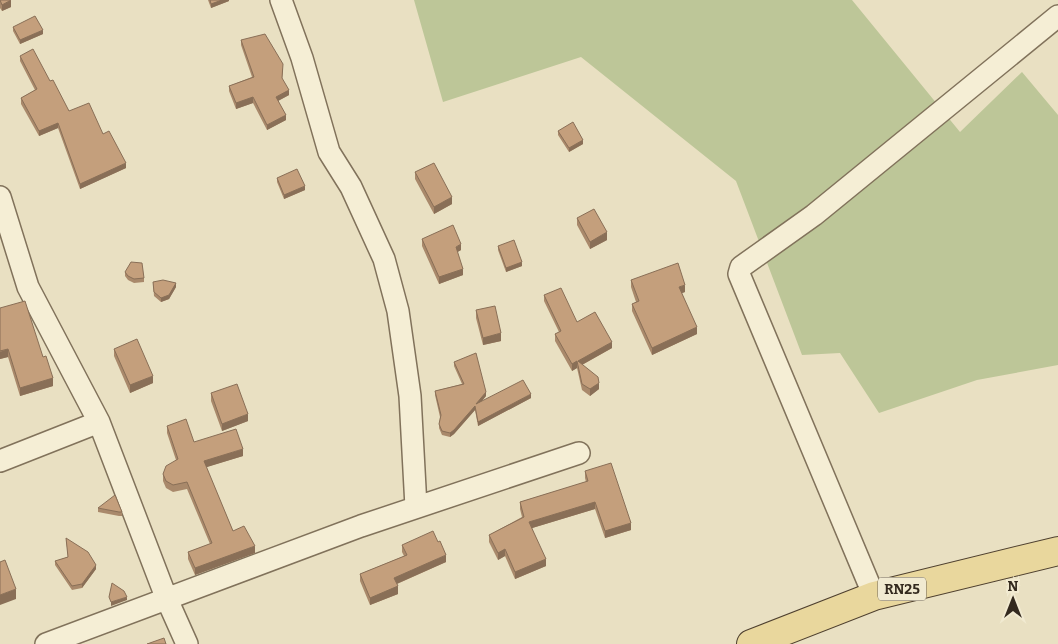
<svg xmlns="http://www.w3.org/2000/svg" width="1058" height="644" font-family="Bitter,serif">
	<rect width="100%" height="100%" fill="#e9e0c2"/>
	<path fill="#bdc698" d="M 414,0 L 852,0 L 960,132 L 1022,72 L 1058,115 L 1058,365 L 977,380 L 879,413 L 840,353 L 802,355 L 736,181 L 581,57 L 443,102 Z"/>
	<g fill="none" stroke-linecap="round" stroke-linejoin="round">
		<g stroke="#81725b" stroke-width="24">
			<path id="street" d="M 281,0 L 302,58 L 329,152 L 351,187 L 384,259 L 398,311 L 410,396 L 416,507
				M 0,197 L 28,287 L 99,422 L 166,597 L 187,644
				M 0,461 L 99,422
				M 874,596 L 739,274 L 741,267 L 814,215 L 1058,16
				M 46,644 L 361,526 L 579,453"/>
		</g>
		<g stroke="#4f402f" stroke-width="30">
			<path id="primary" d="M 751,644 L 874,596 L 1058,551"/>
		</g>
		<use href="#street" stroke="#f5eed5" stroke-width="21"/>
		<use href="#primary" stroke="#e9d79d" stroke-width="28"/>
	</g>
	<path fill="#a9896b" d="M 0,0 L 11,7 L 2,11 L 0,8 Z
		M 208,0 L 229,0 L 229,1 L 211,8 Z
		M 13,27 L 43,34 L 20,44 L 13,31 Z
		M 241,40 L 283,69 L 282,79 L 289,95 L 278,101 L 286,120 L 267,130 L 253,103 L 236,109 L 229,91 L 229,86 L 252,77 L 241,45 Z
		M 20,56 L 50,81 L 69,111 L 103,134 L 126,168 L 80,189 L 58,128 L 39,136 L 21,104 L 21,98 L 35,90 L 20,61 Z
		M 558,131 L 583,144 L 569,152 L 558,135 Z
		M 415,172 L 452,204 L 434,214 L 415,179 Z
		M 277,178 L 305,190 L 284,199 L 277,182 Z
		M 577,218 L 607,240 L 590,249 L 577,225 Z
		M 422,239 L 461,250 L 457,252 L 463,275 L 439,284 L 422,246 Z
		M 498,246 L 522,266 L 506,272 L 498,250 Z
		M 125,272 L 144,278 L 144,282 L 134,283 L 128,280 L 125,276 Z
		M 631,280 L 685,292 L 682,293 L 697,334 L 652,355 L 632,311 L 632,304 L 636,302 L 631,287 Z
		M 153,282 L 176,287 L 169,299 L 161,302 L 154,296 Z
		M 544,295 L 577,322 L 612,348 L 582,365 L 599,389 L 590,396 L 582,390 L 577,368 L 572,371 L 555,341 L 555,334 L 559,332 L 544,301 Z
		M 0,308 L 43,357 L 53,386 L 20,396 L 8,357 L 0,359 Z
		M 476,310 L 501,341 L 483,345 L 476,318 Z
		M 114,349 L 153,383 L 130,393 L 114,356 Z
		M 454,362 L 486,396 L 482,401 L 531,398 L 478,426 L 475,410 L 454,434 L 450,437 L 442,435 L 439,428 L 440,417 L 435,395 L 435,391 L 462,384 L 454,366 Z
		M 211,393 L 248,421 L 222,431 L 211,401 Z
		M 167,426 L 194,442 L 243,456 L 206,467 L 233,531 L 255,553 L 195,575 L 188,559 L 188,552 L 210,544 L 187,489 L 173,492 L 166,488 L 163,481 L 163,474 L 176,460 L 167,433 Z
		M 585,471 L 631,530 L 605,538 L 595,509 L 532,528 L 546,566 L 515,579 L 505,556 L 498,560 L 489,542 L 489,535 L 522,517 L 520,509 L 520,502 L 586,482 L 585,478 Z
		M 98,508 L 122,512 L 122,516 L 119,516 L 98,512 Z
		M 66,538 L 96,569 L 82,588 L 72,590 L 55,565 L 55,561 L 68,557 Z
		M 402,545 L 446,562 L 397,584 L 398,594 L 370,605 L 360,581 L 360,574 L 404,556 L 402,552 Z"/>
	<path fill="#896f57" d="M 11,0 L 11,7 L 2,11 L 2,5 Z
		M 222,0 L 229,0 L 229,1 L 211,8 L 211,4 Z
		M 43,30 L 43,34 L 20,44 L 20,40 Z
		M 289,90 L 289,95 L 276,102 L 276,97 Z
		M 253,97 L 253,103 L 236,109 L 236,103 Z
		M 286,115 L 286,120 L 267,130 L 267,125 Z
		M 58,123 L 58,128 L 39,136 L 39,131 Z
		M 583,140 L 583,144 L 569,152 L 569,148 Z
		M 126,163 L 126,168 L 80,189 L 80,184 Z
		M 305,186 L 305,190 L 284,199 L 284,195 Z
		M 452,197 L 452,204 L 434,214 L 434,207 Z
		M 607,232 L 607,240 L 590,249 L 590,242 Z
		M 461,244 L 461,250 L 456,253 L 456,247 Z
		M 522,262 L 522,266 L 506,272 L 506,268 Z
		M 463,269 L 463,275 L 439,284 L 439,277 Z
		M 176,283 L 176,287 L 169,299 L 161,302 L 161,298 Z
		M 685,285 L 685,292 L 679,294 L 679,287 Z
		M 697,327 L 697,334 L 652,355 L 652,348 Z
		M 501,333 L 501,341 L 483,345 L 483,338 Z
		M 612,342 L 612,348 L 578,367 L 578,361 Z
		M 8,349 L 8,357 L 0,359 L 0,352 Z
		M 577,361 L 577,368 L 572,371 L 572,364 Z
		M 153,376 L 153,383 L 130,393 L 130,385 Z
		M 53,378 L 53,386 L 20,396 L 20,388 Z
		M 599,383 L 599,389 L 590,396 L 590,389 Z
		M 486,392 L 486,396 L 476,408 L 476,404 Z
		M 531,394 L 531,398 L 478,426 L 478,422 Z
		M 475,406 L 475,410 L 454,434 L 450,437 L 450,433 Z
		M 248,414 L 248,421 L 222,431 L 222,424 Z
		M 243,449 L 243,456 L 204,468 L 204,461 Z
		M 595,502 L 595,509 L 529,529 L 529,522 Z
		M 631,523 L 631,530 L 605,538 L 605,531 Z
		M 255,546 L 255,553 L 195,575 L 195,568 Z
		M 505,549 L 505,556 L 498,560 L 498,553 Z
		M 446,555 L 446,562 L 394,585 L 394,578 Z
		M 546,559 L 546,566 L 515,579 L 515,572 Z
		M 96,565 L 96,569 L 82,588 L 82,584 Z
		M 398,586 L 398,594 L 370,605 L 370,598 Z
		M 16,589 L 16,599 L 0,605 L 0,595 Z
		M 127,597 L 127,600 L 111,606 L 111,602 Z"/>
	<path fill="#c49f7c" stroke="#896f57" d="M 0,0 L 11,0 L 2,5 Z
		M 210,0 L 222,0 L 211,4 Z
		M 35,16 L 43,30 L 20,40 L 13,27 Z
		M 265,34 L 283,64 L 282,78 L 289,90 L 276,97 L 286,115 L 267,125 L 253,97 L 236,103 L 229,86 L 254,77 L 241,40 Z
		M 33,49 L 50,81 L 53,80 L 69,111 L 89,103 L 103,134 L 109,131 L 126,163 L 80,184 L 58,123 L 39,131 L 21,98 L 37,89 L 20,56 Z
		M 573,122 L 583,140 L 569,148 L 558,131 Z
		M 434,163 L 452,197 L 434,207 L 415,172 Z
		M 297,169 L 305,186 L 284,195 L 277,178 Z
		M 594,209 L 607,232 L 590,242 L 577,218 Z
		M 453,225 L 461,244 L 456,247 L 463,269 L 439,277 L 422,239 Z
		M 514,240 L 522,262 L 506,268 L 498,246 Z
		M 131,262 L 142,263 L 144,278 L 134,279 L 128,276 L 125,272 Z
		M 678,263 L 685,285 L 679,287 L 697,327 L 652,348 L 632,304 L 639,301 L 631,280 Z
		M 163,280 L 176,283 L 169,295 L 161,298 L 154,292 L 153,282 Z
		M 561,288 L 577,322 L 595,312 L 612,342 L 578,361 L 598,377 L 599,383 L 590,389 L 582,384 L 577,361 L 572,364 L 555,334 L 561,331 L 544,295 Z
		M 25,301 L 43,357 L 46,356 L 53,378 L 20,388 L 8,349 L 0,351 L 0,308 Z
		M 495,306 L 501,333 L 483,338 L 476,310 Z
		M 137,339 L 153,376 L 130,385 L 114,349 Z
		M 476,353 L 486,392 L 476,404 L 523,380 L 531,394 L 478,422 L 475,406 L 454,430 L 450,433 L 442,431 L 439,424 L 441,415 L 435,391 L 464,384 L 454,362 Z
		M 237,384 L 248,414 L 222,424 L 211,393 Z
		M 186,419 L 194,442 L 236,429 L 243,449 L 204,461 L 233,531 L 244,526 L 255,546 L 195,568 L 188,552 L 212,543 L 187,482 L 173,485 L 166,481 L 163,474 L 166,466 L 178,459 L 167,426 Z
		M 611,463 L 631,523 L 605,531 L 595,502 L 529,522 L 546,559 L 515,572 L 505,549 L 498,553 L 489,535 L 524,517 L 520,502 L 588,481 L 585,471 Z
		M 115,495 L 122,512 L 119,512 L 98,508 Z
		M 433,531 L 438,542 L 440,541 L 446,555 L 394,578 L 398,586 L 370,598 L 360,574 L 407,555 L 402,545 Z
		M 66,538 L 88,552 L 96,565 L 82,584 L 72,586 L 55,561 L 68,557 Z
		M 5,560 L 16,589 L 0,595 L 0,562 Z
		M 112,583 L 124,591 L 127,597 L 111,602 L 109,597 Z
		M 164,638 L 166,644 L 147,644 Z"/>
	<g text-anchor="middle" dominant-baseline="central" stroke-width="5" stroke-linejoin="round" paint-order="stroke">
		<rect fill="#f1ead1" stroke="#6c6354" stroke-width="1" x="878" y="577.5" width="48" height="23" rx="4"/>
		<g font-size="14" font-weight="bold" fill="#33291e">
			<text x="902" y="589">RN25</text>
		</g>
	</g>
	<g transform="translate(1013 599)" stroke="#f1ead1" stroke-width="4" paint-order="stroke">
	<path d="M0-4L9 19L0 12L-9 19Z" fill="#33291e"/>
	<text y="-8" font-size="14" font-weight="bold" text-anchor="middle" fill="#33291e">N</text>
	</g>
</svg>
